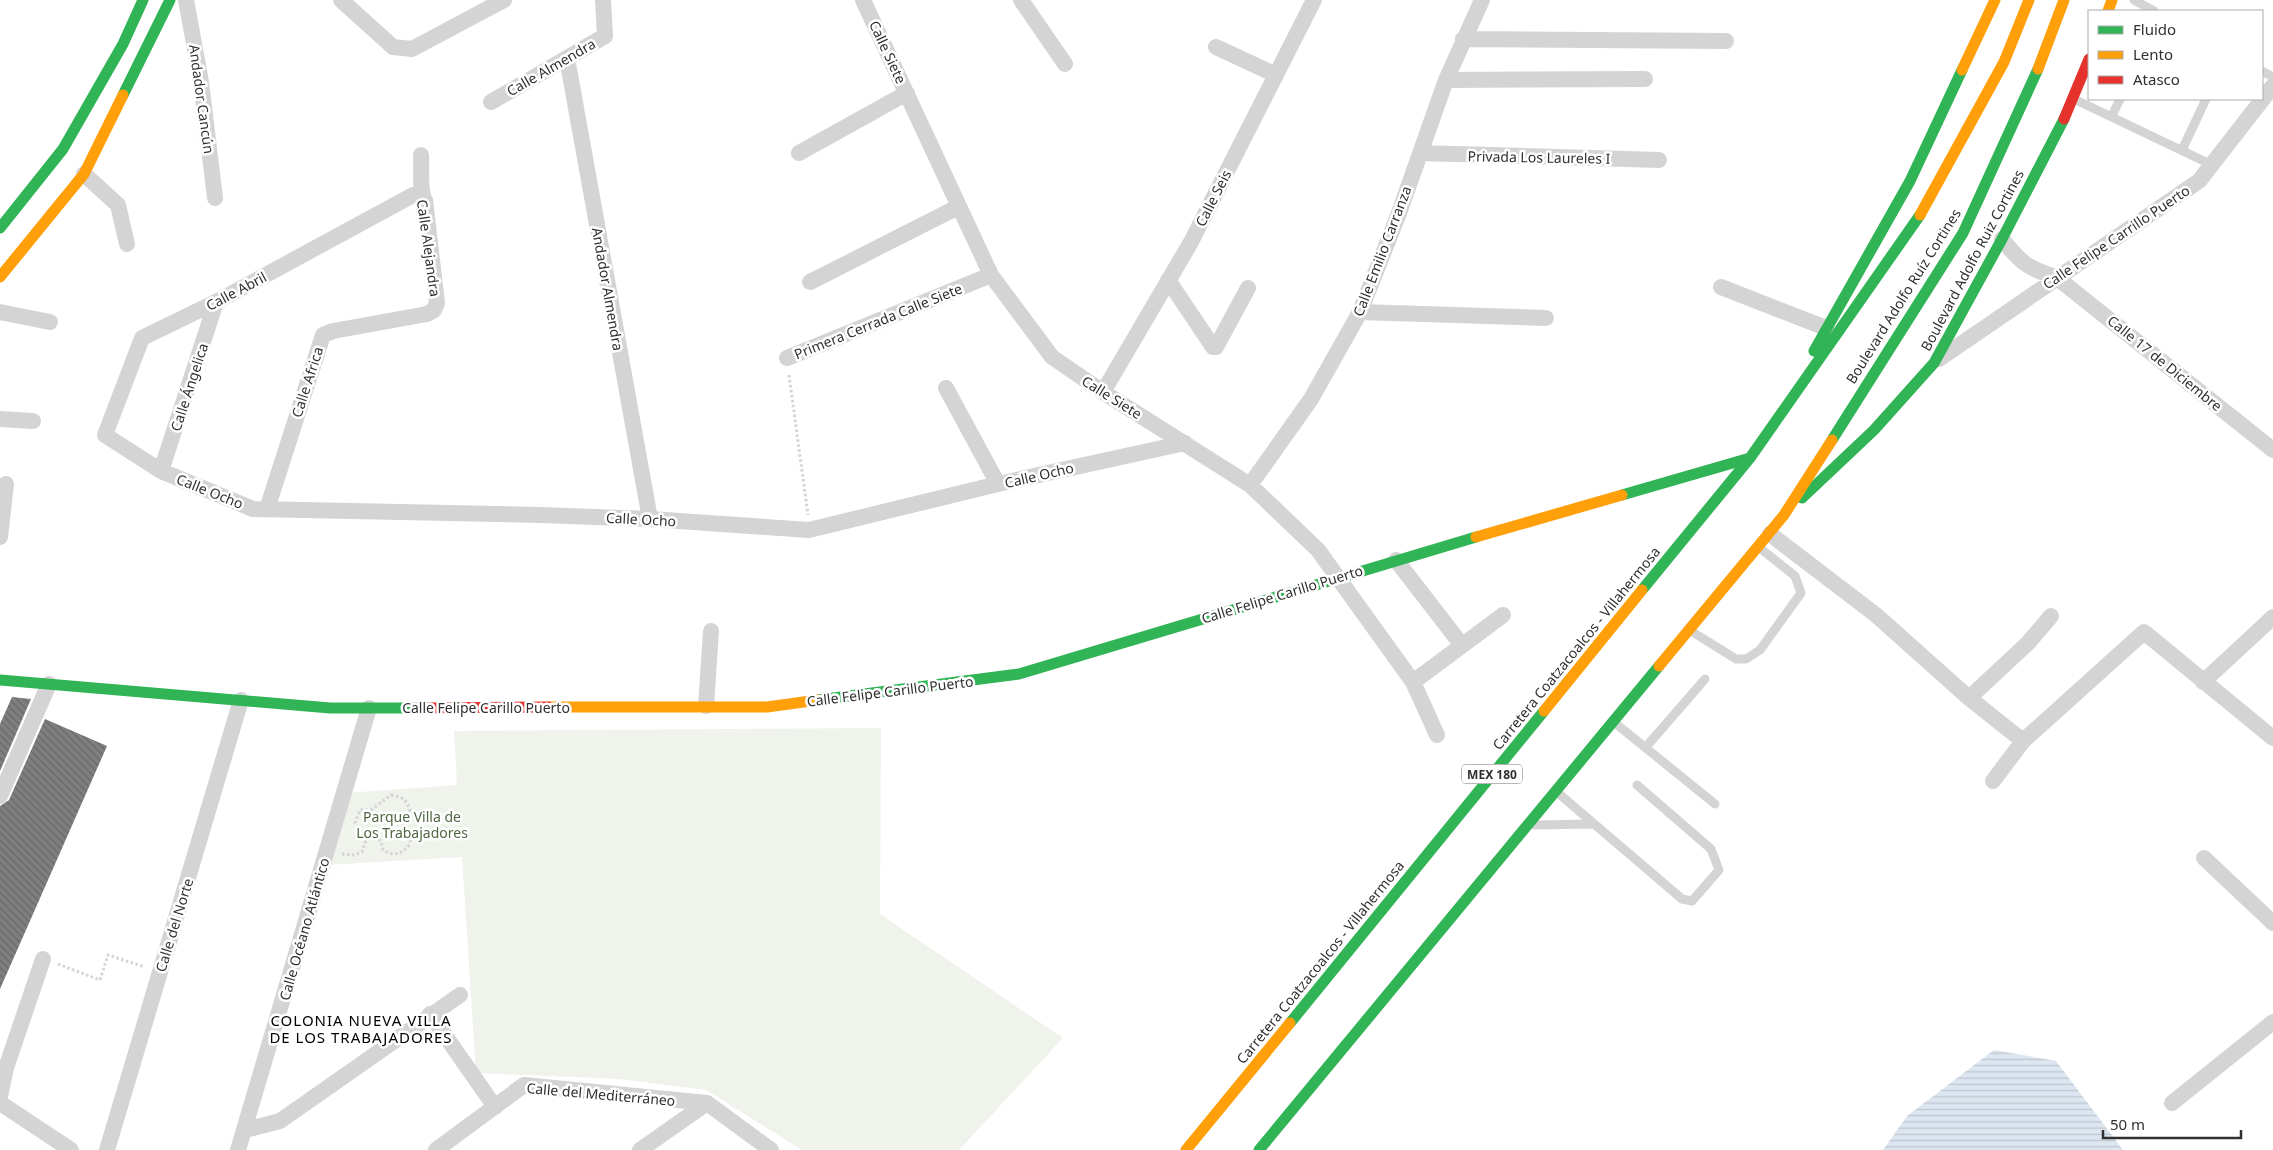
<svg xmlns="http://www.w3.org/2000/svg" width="2273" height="1150" font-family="'Noto Sans',sans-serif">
	<defs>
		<pattern id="water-rules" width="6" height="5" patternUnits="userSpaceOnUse" patternTransform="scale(1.25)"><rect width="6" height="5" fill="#dde6f0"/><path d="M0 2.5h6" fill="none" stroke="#bec6ce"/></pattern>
		<pattern id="building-back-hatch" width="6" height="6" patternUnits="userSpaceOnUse" patternTransform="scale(1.25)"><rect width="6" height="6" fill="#7f7f7f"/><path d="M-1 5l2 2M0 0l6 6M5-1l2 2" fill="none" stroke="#686868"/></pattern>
	</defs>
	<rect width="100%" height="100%" fill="#fff"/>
	<path fill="#eff3ec" d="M 881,728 L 880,914 L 1063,1038 L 959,1150 L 802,1150 L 706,1090 L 619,1079 L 476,1073 L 462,857 L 327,865 L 346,793 L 457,785 L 454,731 Z"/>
	<path fill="url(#water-rules)" d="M 1994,1050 L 2056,1061 L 2123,1150 L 1883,1150 L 1907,1116 Z"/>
	<path fill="url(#building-back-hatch)" d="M 12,697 L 31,699 L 0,771 L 0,724 Z
		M 45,719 L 107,746 L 0,989 L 0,806 L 9,800 Z"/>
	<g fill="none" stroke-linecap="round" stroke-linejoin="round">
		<path stroke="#d4d4d4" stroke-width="3" stroke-dasharray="2.5 2.5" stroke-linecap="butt" d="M 789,375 L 808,515
			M 391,795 C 403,797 407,800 410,811 L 402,827 L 410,839 L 410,844 C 402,854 394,857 383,850 L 381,841 L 374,836 L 363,837 L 355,823 L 360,810 L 371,810 Z
			M 342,854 L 354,855 L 362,852 L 367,837
			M 58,964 L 100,980 L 108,955 L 145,967"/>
		<path stroke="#d4d4d4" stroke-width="9" d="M 2134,0 L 2154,11
			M 2262,71 L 2273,77
			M 2074,99 L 2212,165
			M 2112,116 L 2120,99
			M 2182,150 L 2206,99
			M 1691,631 L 1736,659 L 1746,659 L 1760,650 L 1801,593 L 1795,576 L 1761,549
			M 1615,723 L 1715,804
			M 1646,747 L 1705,679
			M 1558,793 L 1682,899 L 1692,901 L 1719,870 L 1711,849 L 1637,785
			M 1535,825 L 1593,824"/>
		<path stroke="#d4d4d4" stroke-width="16" d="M 186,0 L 201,82 L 215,198
			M 341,0 L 393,47 L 412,49 L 504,0
			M 863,0 L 991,275 L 1052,357 L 1103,392 L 1250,485 L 1318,550 L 1413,682 L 1437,735
			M 1021,0 L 1065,64
			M 1463,39 L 1726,41
			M 1216,47 L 1276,75
			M 567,58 L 650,519
			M 1446,80 L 1645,79
			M 491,102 L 605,36 L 603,0
			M 799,153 L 907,93
			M 1420,153 L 1659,160
			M 84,174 L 118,205 L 127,244
			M 421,194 L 413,195 L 216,302 L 142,338 L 105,435 L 161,471 L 253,509 L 541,515 L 650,519 L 809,530 L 998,484 L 1185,443
			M 2002,239 C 2020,262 2028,269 2056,277 L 2273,450
			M 1168,280 L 1213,347 L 1216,347 L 1248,288
			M 810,282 L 958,207
			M 1721,287 L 1826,328
			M 0,312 L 50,322
			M 1360,312 L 1546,318
			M 787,358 L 991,275
			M 1939,359 L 2199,181 L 2273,86
			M 946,388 L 998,484
			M 1103,392 L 1191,242 L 1314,0
			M 0,419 L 33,421
			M 161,471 L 216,302
			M 1250,485 L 1311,399 L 1360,312 L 1399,213 L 1446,80 L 1482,0
			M 267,509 L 323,335 L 333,331 L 427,314 L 434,310 L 437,303 L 425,200 C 419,191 422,167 421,155
			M 1770,534 L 1876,615 L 1969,698 L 2023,741
			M 0,537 L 6,484
			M 1396,560 L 1461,644
			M 1413,682 L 1503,615
			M 2203,682 L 2273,617
			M 1969,698 L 2028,643 L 2051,616
			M 706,706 L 711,631
			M 1993,781 L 2023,741 L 2144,632 L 2273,738
			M 0,796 L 49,684
			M 2204,858 L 2273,923
			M 430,1014 L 495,1107
			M 0,1096 L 6,1068 L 43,959
			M 0,1103 L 71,1150
			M 2172,1103 L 2273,1022
			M 245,1130 L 280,1121 L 460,995
			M 107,1150 L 241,700
			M 238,1150 L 369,708
			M 436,1150 L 524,1085 L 707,1103 L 771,1150
			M 640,1150 L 707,1103"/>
		<path stroke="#30b455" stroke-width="11" d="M 123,95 L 170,0
			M 0,228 L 63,149 L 123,44 L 143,0
			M 1814,351 L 1910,181 L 1962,70
			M 1832,440 L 1963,233 L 2038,69
			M 1622,495 L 1750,458
			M 1802,498 L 1874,430 L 1934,363 L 2002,239 L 2064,119
			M 1642,590 L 1750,458 L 1920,215
			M 0,680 L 330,708 L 422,708
			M 818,700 L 1019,674 L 1476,537
			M 1290,1023 L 1544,711
			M 1259,1150 L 1659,666"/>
		<path stroke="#ff9f0a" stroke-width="11" d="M 2108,11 L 2112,0
			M 2038,69 L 2064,0
			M 1962,70 L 1995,0
			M 1920,215 L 2004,62 L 2029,0
			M 0,277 L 84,174 L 123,95
			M 1476,537 L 1622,495
			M 1659,666 L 1784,515 L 1832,440
			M 549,707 L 767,707 L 818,700
			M 1544,711 L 1642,590
			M 1186,1150 L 1290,1023"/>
		<path stroke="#e5322d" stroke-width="11" d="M 2064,119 L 2089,59
			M 422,708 L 549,707"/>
	</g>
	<g text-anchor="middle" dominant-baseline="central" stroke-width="5" stroke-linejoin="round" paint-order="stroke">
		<rect fill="#fff" stroke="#6e6e6e" stroke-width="1" x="1462" y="764.5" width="60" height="19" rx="4"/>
		<g font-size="12" font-weight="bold" fill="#303030">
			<text x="1492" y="774">MEX 180</text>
		</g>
		<g font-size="14" fill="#303030" stroke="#fff">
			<text transform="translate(888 52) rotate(65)">Calle Siete</text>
			<text transform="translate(551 67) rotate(-30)">Calle Almendra</text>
			<text transform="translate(202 99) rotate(82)">Andador Cancún</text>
			<text transform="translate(1539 157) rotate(1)">Privada Los Laureles I</text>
			<text transform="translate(1213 198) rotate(-63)">Calle Seis</text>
			<text transform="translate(2116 237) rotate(-34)">Calle Felipe Carrillo Puerto</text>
			<text transform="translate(429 248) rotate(82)">Calle Alejandra</text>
			<text transform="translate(1382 251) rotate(-69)">Calle Emilio Carranza</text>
			<text transform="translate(1972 260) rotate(-62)">Boulevard Adolfo Ruiz Cortines</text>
			<text transform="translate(608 289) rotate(80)">Andador Almendra</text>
			<text transform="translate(236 291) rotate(-28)">Calle Abril</text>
			<text transform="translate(1903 296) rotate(-58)">Boulevard Adolfo Ruíz Cortines</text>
			<text transform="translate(878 321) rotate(-22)">Primera Cerrada Calle Siete</text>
			<text transform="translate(2165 363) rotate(39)">Calle 17 de Diciembre</text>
			<text transform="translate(307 382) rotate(-72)">Calle Africa</text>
			<text transform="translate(189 387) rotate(-72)">Calle Ángelica</text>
			<text transform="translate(1112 397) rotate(32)">Calle Siete</text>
			<text transform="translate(1039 475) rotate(-13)">Calle Ocho</text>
			<text transform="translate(210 491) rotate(22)">Calle Ocho</text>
			<text transform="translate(641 519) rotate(3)">Calle Ocho</text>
			<text transform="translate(1282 594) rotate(-17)">Calle Felipe Carillo Puerto</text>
			<text transform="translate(1576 648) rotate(-51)">Carretera Coatzacoalcos - Villahermosa</text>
			<text transform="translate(890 691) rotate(-7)">Calle Felipe Carillo Puerto</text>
			<text x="486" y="707">Calle Felipe Carillo Puerto</text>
			<text transform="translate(174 925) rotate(-73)">Calle del Norte</text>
			<text transform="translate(304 929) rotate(-74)">Calle Océano Atlántico</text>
			<text transform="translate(1320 962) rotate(-51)">Carretera Coatzacoalcos - Villahermosa</text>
			<text transform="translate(601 1094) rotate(5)">Calle del Mediterráneo</text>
		</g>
		<g font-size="14" fill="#4f6742" stroke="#fff">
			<text x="412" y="816">Parque Villa de<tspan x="412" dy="16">Los Trabajadores</tspan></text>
		</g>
		<g font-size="15" letter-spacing="1" fill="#000" stroke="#fff">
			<text x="361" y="1020">COLONIA NUEVA VILLA<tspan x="361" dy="17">DE LOS TRABAJADORES</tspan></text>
		</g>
	</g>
	<rect x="2088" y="10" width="175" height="90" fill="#ffffff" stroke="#acacac"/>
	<rect x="2098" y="26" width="25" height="8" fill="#30b455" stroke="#acacac"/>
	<text x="2133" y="35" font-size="15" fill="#303030">Fluido</text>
	<rect x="2098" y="51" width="25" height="8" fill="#ff9f0a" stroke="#acacac"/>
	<text x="2133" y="60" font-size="15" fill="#303030">Lento</text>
	<rect x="2098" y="76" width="25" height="8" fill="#e5322d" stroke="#acacac"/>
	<text x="2133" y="85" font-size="15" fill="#303030">Atasco</text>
	<path d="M2103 1130v8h138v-8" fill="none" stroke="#303030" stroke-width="2.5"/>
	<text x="2110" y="1130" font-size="15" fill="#303030" stroke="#ffffff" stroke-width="4" paint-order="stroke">50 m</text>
</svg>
